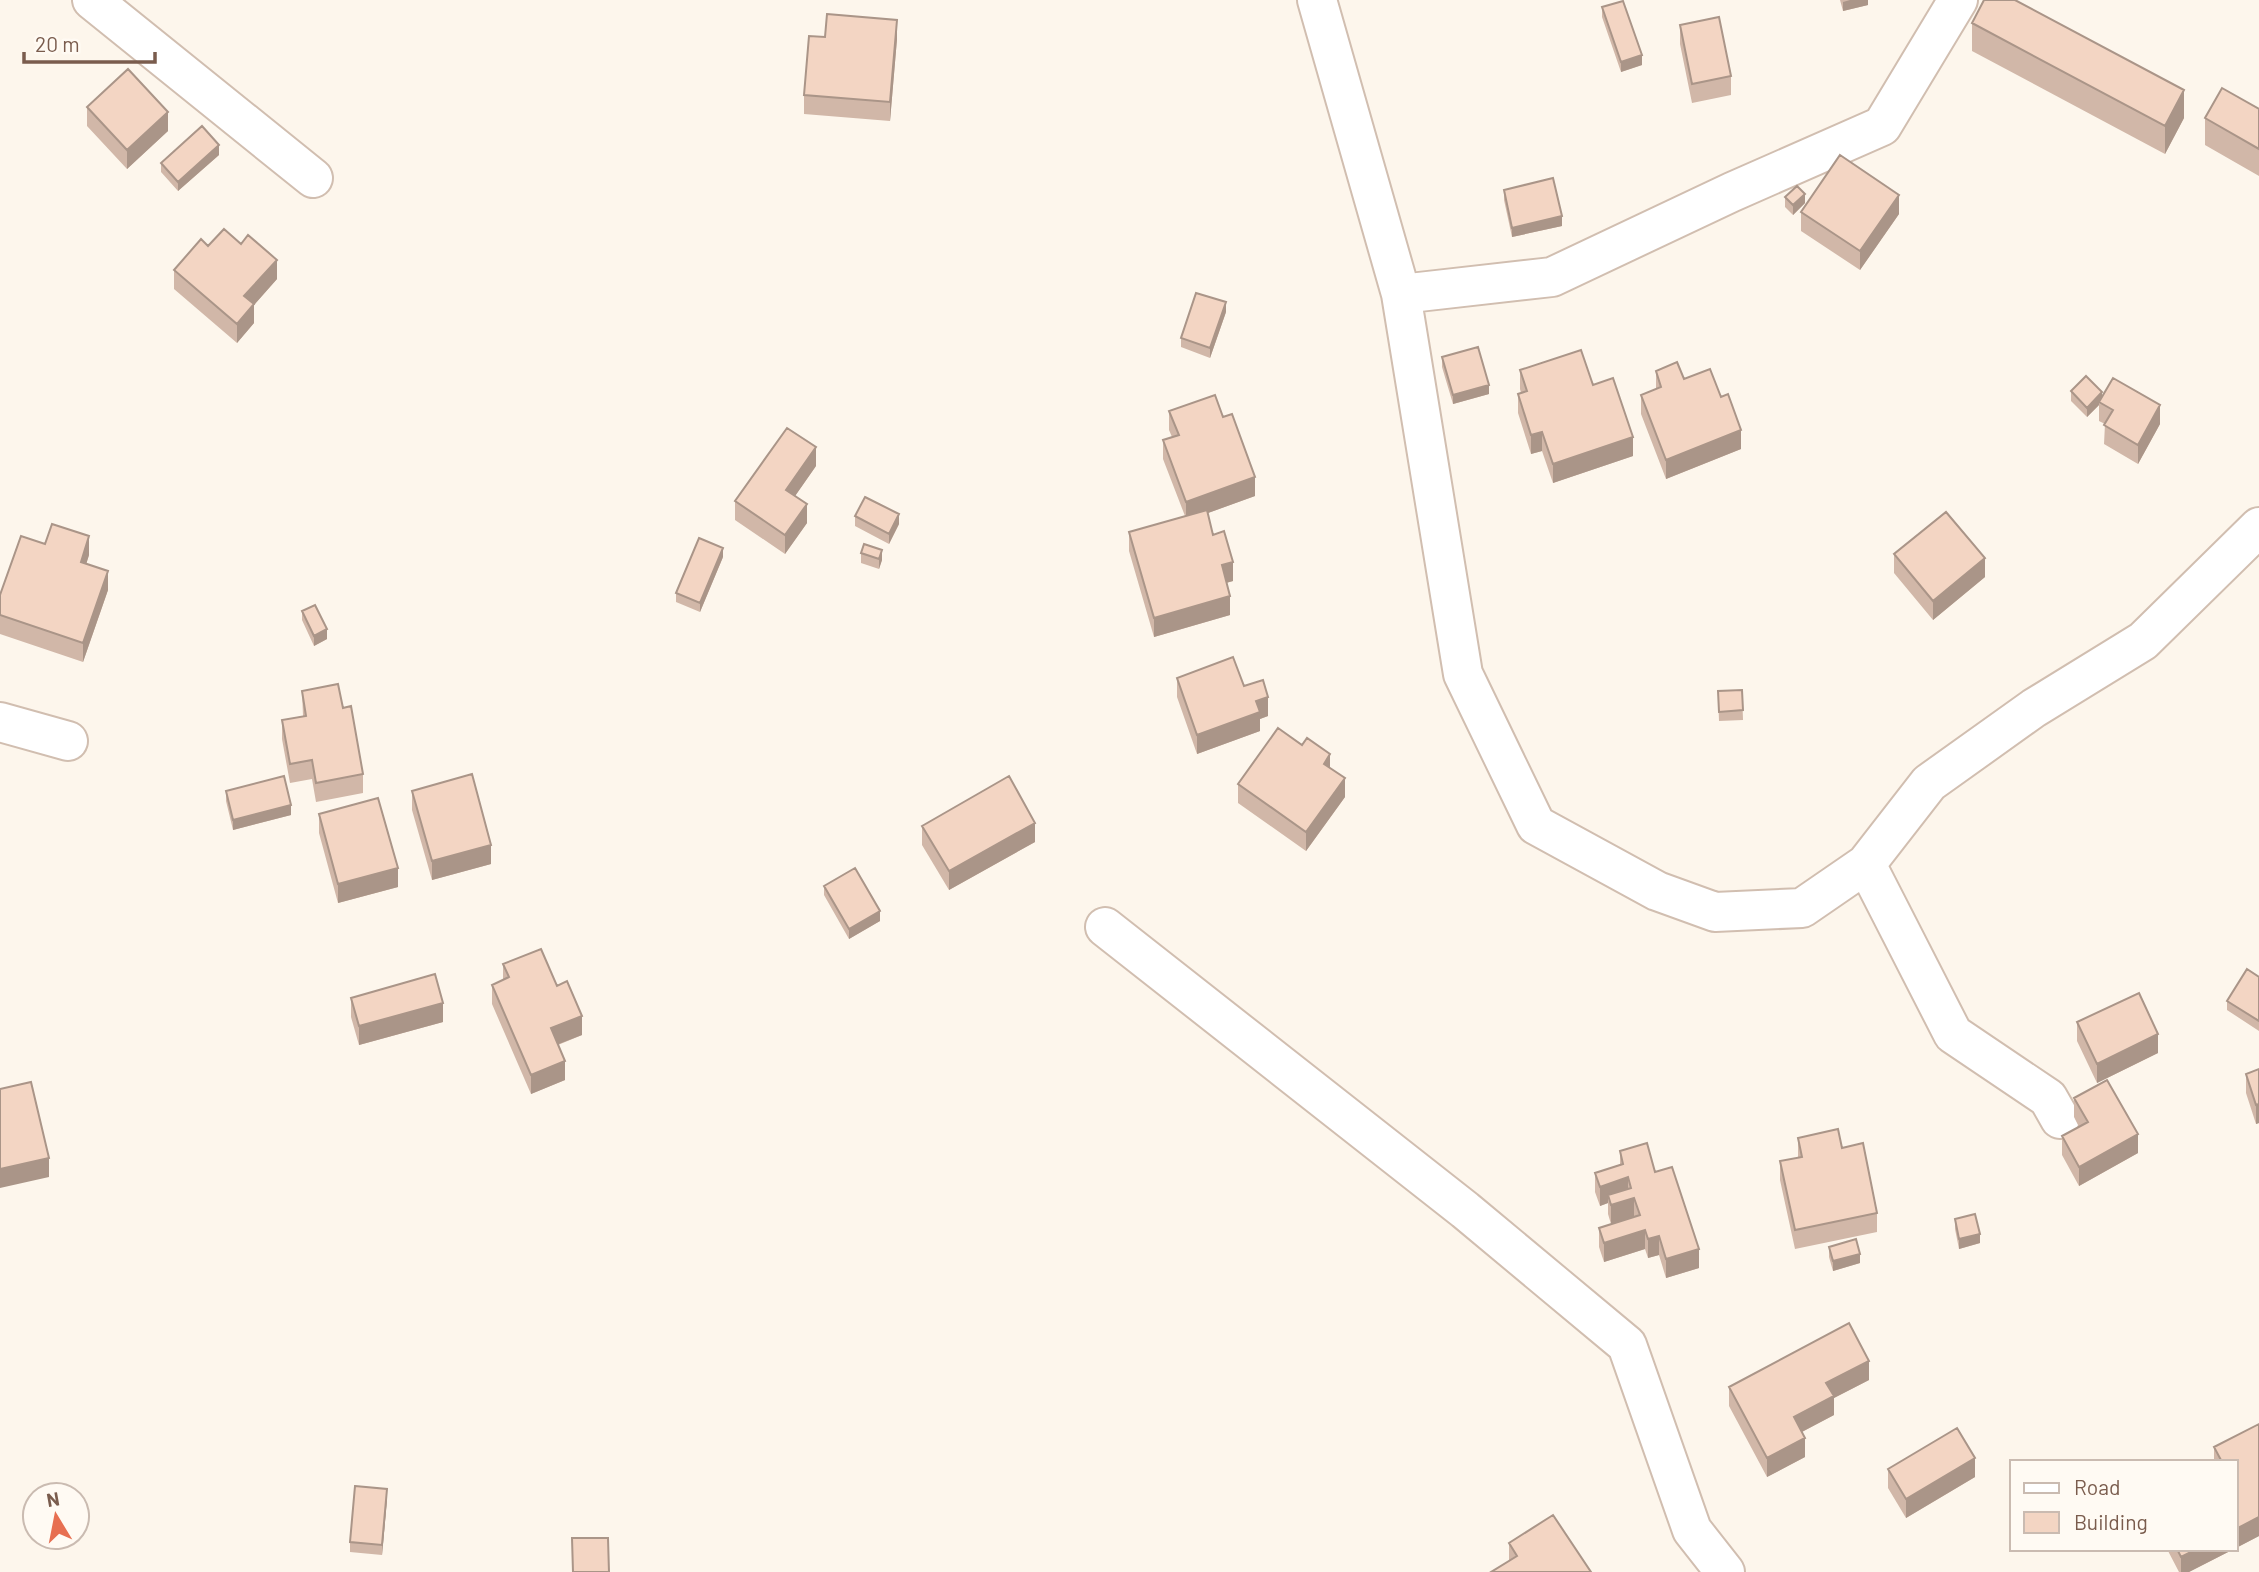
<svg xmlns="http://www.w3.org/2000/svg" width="2259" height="1572" font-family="Barlow,sans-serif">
	<rect width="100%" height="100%" fill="#fdf6ec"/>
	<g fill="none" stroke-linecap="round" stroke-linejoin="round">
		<g stroke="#d1beb0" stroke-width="42">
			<path id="street" d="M 92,0 L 313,178
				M 1317,0 L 1401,294 L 1463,674 L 1536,825 L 1657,891 L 1715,912 L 1802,908 L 1866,864 L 1953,1034 L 2048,1098 L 2060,1119
				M 1401,294 L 1552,277 L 1732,192 L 1882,126 L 1958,0
				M 0,722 L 68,741
				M 1866,864 L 1929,783 L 2034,708 L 2143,641 L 2259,527
				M 1105,927 L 1465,1210 L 1627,1345 L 1692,1530 L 1725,1572"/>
		</g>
		<use href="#street" stroke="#fff" stroke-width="38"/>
	</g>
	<path fill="#d1b7a8" d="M 1840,0 L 1868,0 L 1868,5 L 1843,11 Z
		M 1602,7 L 1642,65 L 1621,72 L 1602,17 Z
		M 1972,23 L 2184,118 L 2165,154 L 1972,51 Z
		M 1680,25 L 1731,76 L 1731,95 L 1692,103 L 1680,44 Z
		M 825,37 L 897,39 L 890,121 L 804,114 L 804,95 Z
		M 87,107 L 168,131 L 127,169 L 87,126 Z
		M 2259,109 L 2259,176 L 2205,145 L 2205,118 Z
		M 219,155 L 178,191 L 161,172 L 161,163 Z
		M 1504,190 L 1562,226 L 1512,237 L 1504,200 Z
		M 1785,197 L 1805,203 L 1793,215 L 1785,207 Z
		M 1801,212 L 1899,214 L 1860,270 L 1801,231 Z
		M 208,246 L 277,279 L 254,305 L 254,323 L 237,343 L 174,289 L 174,270 Z
		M 1226,312 L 1210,358 L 1181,347 L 1181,338 Z
		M 1442,357 L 1489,394 L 1453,404 L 1442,367 Z
		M 1520,370 L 1593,385 L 1633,456 L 1553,483 L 1542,451 L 1531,454 L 1518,413 L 1518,394 L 1521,393 L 1520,389 Z
		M 1656,371 L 1741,449 L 1666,479 L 1641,414 L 1641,395 L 1656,389 Z
		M 2071,391 L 2102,396 L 2160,424 L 2138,464 L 2104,444 L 2105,424 L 2099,421 L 2099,405 L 2087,417 L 2071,401 Z
		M 1169,411 L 1255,496 L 1208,513 L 1213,535 L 1233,581 L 1226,583 L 1230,615 L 1154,637 L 1129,551 L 1129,532 L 1185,516 L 1163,459 L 1163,440 L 1172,437 L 1169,430 Z
		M 816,466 L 795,496 L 807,523 L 785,554 L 735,520 L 735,501 Z
		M 855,516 L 899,524 L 889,544 L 855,526 Z
		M 45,544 L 89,555 L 86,564 L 108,590 L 83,662 L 0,634 L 0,595 Z
		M 861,553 L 882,560 L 879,569 L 861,563 Z
		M 1894,554 L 1985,577 L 1933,620 L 1894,573 Z
		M 723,557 L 700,612 L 676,602 L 676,593 Z
		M 302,611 L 327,639 L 314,646 L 302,620 Z
		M 1177,678 L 1244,686 L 1268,716 L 1260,719 L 1260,731 L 1197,754 L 1177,697 Z
		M 1742,690 L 1743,720 L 1719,721 L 1718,691 Z
		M 302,691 L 343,708 L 363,774 L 363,793 L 316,802 L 312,779 L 290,783 L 282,739 L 282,720 L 303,716 Z
		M 1330,768 L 1345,797 L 1306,851 L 1238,803 L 1238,784 Z
		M 226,791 L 291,815 L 233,830 L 226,801 Z
		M 412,791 L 491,864 L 432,880 L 412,810 Z
		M 319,814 L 398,887 L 338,903 L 319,833 Z
		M 922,826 L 1035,842 L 949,890 L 922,845 Z
		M 824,886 L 880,921 L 849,939 L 824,895 Z
		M 503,964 L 557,986 L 582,1035 L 558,1045 L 565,1080 L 531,1094 L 492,1004 L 492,985 L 503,980 Z
		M 2259,977 L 2259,1031 L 2227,1010 L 2227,1001 Z
		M 351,998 L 443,1022 L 359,1045 L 351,1017 Z
		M 2077,1022 L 2158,1053 L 2097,1083 L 2077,1041 Z
		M 2259,1069 L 2259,1123 L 2256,1124 L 2246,1093 L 2246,1074 Z
		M 2074,1098 L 2138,1153 L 2079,1186 L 2062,1155 L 2062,1136 L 2079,1127 L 2074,1117 Z
		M 1798,1138 L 1842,1148 L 1877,1213 L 1877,1232 L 1795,1249 L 1780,1180 L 1780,1161 L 1798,1158 Z
		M 1620,1151 L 1655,1172 L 1699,1268 L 1666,1278 L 1659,1255 L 1648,1258 L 1645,1249 L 1604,1262 L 1599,1247 L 1599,1228 L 1611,1224 L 1608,1214 L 1608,1203 L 1600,1206 L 1595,1192 L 1595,1173 L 1620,1165 Z
		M 1955,1219 L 1980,1243 L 1959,1249 L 1955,1229 Z
		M 1829,1247 L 1860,1263 L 1833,1271 L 1829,1257 Z
		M 1869,1380 L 1834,1398 L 1834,1415 L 1802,1432 L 1805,1457 L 1767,1477 L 1729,1406 L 1729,1387 Z
		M 2259,1424 L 2259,1536 L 2236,1548 L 2236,1462 L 2214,1462 L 2214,1447 Z
		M 1888,1469 L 1975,1477 L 1906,1518 L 1888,1488 Z
		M 387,1499 L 382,1555 L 350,1552 L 350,1542 Z
		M 1509,1543 L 1591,1572 L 1509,1561 Z
		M 2167,1549 L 2234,1549 L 2189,1572 L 2179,1572 Z"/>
	<path fill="#aa9588" d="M 1850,0 L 1868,0 L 1868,5 L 1843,11 L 1843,2 Z
		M 897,20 L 897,39 L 890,121 L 890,102 Z
		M 1642,55 L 1642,65 L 1621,72 L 1621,62 Z
		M 2184,90 L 2184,118 L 2165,154 L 2165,126 Z
		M 168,112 L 168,131 L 127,169 L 127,150 Z
		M 219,145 L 219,155 L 178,191 L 178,182 Z
		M 1805,194 L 1805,203 L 1793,215 L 1793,205 Z
		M 1899,195 L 1899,214 L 1860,270 L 1860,251 Z
		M 1562,216 L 1562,226 L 1512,237 L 1512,228 Z
		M 277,260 L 277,279 L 254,305 L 254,323 L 237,343 L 237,324 L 244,296 Z
		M 1226,302 L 1226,312 L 1210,358 L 1210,348 Z
		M 1489,385 L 1489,394 L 1453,404 L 1453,395 Z
		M 2102,392 L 2102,402 L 2099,402 L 2099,405 L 2087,417 L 2087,408 Z
		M 2160,405 L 2160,424 L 2138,464 L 2138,445 Z
		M 1741,430 L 1741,449 L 1666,479 L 1666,460 Z
		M 1542,432 L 1542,451 L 1531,454 L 1531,435 Z
		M 1633,437 L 1633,456 L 1553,483 L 1553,464 Z
		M 816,447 L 816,466 L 786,509 L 786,490 Z
		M 1255,477 L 1255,496 L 1186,521 L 1186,502 Z
		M 807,504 L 807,523 L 785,554 L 785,535 Z
		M 899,514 L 899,524 L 889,544 L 889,534 Z
		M 89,536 L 89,555 L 81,581 L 81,562 Z
		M 723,548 L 723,557 L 700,612 L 700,603 Z
		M 882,550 L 882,560 L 879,569 L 879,559 Z
		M 1985,558 L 1985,577 L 1933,620 L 1933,601 Z
		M 1233,562 L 1233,581 L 1222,584 L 1222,565 Z
		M 108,571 L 108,590 L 83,662 L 83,643 Z
		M 1230,596 L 1230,615 L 1154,637 L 1154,618 Z
		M 327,629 L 327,639 L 314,646 L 314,636 Z
		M 1268,697 L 1268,716 L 1260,719 L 1260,731 L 1197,754 L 1197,735 L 1256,701 Z
		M 1330,754 L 1330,774 L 1324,764 Z
		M 1345,778 L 1345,797 L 1306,851 L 1306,832 Z
		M 291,805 L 291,815 L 233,830 L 233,820 Z
		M 1035,823 L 1035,842 L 949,890 L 949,871 Z
		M 491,845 L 491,864 L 432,880 L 432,861 Z
		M 398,868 L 398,887 L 338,903 L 338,884 Z
		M 880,911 L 880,921 L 849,939 L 849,929 Z
		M 443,1003 L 443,1022 L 359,1045 L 359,1026 Z
		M 582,1016 L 582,1035 L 551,1047 L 551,1028 Z
		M 2158,1034 L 2158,1053 L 2097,1083 L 2097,1064 Z
		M 565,1061 L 565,1080 L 531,1094 L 531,1075 Z
		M 2259,1104 L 2259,1123 L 2256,1124 L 2256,1105 Z
		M 2138,1134 L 2138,1153 L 2079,1186 L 2079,1167 Z
		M 49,1158 L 49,1177 L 0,1188 L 0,1169 Z
		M 1628,1177 L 1628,1196 L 1608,1195 L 1608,1203 L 1600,1206 L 1600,1187 Z
		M 1634,1198 L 1634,1217 L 1611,1224 L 1611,1205 Z
		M 1645,1230 L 1645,1249 L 1604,1262 L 1604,1243 Z
		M 1980,1234 L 1980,1243 L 1959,1249 L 1959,1239 Z
		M 1659,1236 L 1659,1255 L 1648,1258 L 1648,1239 Z
		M 1699,1249 L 1699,1268 L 1666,1278 L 1666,1259 Z
		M 1860,1254 L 1860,1263 L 1833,1271 L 1833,1261 Z
		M 1869,1361 L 1869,1380 L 1834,1398 L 1834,1415 L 1794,1436 L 1794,1417 L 1826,1383 Z
		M 1805,1438 L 1805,1457 L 1767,1477 L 1767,1458 Z
		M 1975,1458 L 1975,1477 L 1906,1518 L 1906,1499 Z
		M 387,1489 L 387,1499 L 382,1555 L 382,1545 Z
		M 2259,1517 L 2259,1536 L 2236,1548 L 2236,1529 Z
		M 2197,1549 L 2234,1549 L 2189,1572 L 2181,1572 L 2181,1557 Z"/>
	<path fill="#f3d5c3" stroke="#aa9588" stroke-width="2" d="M 1984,0 L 2015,0 L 2184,90 L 2165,126 L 1972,23 Z
		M 1623,1 L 1642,55 L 1621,62 L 1602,7 Z
		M 827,14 L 897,20 L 890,102 L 804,95 L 809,36 L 825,37 Z
		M 1719,17 L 1731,76 L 1692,84 L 1680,25 Z
		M 128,69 L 168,112 L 127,150 L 87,107 Z
		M 2222,88 L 2259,109 L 2259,149 L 2205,118 Z
		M 202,126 L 219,145 L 178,182 L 161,163 Z
		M 1840,155 L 1899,195 L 1860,251 L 1801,212 Z
		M 1553,178 L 1562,216 L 1512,228 L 1504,190 Z
		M 1797,186 L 1805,194 L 1793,205 L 1785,197 Z
		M 224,229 L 241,244 L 248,235 L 277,260 L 244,296 L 254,304 L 237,324 L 174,270 L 201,239 L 208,246 Z
		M 1196,293 L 1226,302 L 1210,348 L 1181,338 Z
		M 1478,347 L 1489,385 L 1453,395 L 1442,357 Z
		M 1581,350 L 1593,385 L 1613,378 L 1633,437 L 1553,464 L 1542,432 L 1531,435 L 1518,394 L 1527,391 L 1520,370 Z
		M 1677,362 L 1684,379 L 1710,369 L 1721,397 L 1728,394 L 1741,430 L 1666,460 L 1641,395 L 1661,387 L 1656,371 Z
		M 2086,376 L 2102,392 L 2087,408 L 2071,391 Z
		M 2113,378 L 2160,405 L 2138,445 L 2104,425 L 2113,410 L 2099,402 Z
		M 1215,395 L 1223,417 L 1232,414 L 1255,477 L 1186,502 L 1163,440 L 1179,435 L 1169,411 Z
		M 787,428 L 816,447 L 786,490 L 807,504 L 785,535 L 735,501 Z
		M 865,497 L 899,514 L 889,534 L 855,516 Z
		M 1207,510 L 1213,535 L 1224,531 L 1233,562 L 1222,565 L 1230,596 L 1154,618 L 1129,532 Z
		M 1946,512 L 1985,558 L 1933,601 L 1894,554 Z
		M 52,524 L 89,536 L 81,562 L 108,571 L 83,643 L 0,615 L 0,595 L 21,536 L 45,544 Z
		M 699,538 L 723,548 L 700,603 L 676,593 Z
		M 864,544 L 882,550 L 879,559 L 861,553 Z
		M 315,605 L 327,629 L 314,636 L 302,611 Z
		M 1233,657 L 1244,686 L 1263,680 L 1268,697 L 1256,701 L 1260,712 L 1197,735 L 1177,678 Z
		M 338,684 L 343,708 L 351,706 L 363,774 L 316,783 L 312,760 L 290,764 L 282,720 L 306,716 L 302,691 Z
		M 1742,690 L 1743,710 L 1719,712 L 1718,691 Z
		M 1278,728 L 1302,745 L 1307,738 L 1330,754 L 1324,764 L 1345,778 L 1306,832 L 1238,784 Z
		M 472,774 L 491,845 L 432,861 L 412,791 Z
		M 284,776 L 291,805 L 233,820 L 226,791 Z
		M 1009,776 L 1035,823 L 949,871 L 922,826 Z
		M 378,798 L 398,868 L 338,884 L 319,814 Z
		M 855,868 L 880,911 L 849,929 L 824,886 Z
		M 541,949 L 557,986 L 567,981 L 582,1016 L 551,1028 L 565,1061 L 531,1075 L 492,985 L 509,977 L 503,964 Z
		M 2247,969 L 2259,977 L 2259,1021 L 2227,1001 Z
		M 435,974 L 443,1003 L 359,1026 L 351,998 Z
		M 2139,993 L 2158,1034 L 2097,1064 L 2077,1022 Z
		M 2259,1069 L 2259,1104 L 2256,1105 L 2246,1074 Z
		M 2107,1080 L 2138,1134 L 2079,1167 L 2062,1136 L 2088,1122 L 2074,1098 Z
		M 31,1082 L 49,1158 L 0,1169 L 0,1089 Z
		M 1838,1129 L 1842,1148 L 1863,1143 L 1877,1213 L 1795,1230 L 1780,1161 L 1802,1157 L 1798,1138 Z
		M 1647,1143 L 1655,1172 L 1672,1167 L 1699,1249 L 1666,1259 L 1659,1236 L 1648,1239 L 1645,1230 L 1604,1243 L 1599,1228 L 1640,1215 L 1634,1198 L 1611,1205 L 1608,1195 L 1631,1188 L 1628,1177 L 1600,1187 L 1595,1173 L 1623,1164 L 1620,1151 Z
		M 1975,1214 L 1980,1234 L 1959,1239 L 1955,1219 Z
		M 1856,1239 L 1860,1254 L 1833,1261 L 1829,1247 Z
		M 1849,1323 L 1869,1361 L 1826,1383 L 1834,1396 L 1794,1417 L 1805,1438 L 1767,1458 L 1729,1387 Z
		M 2259,1424 L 2259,1517 L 2236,1529 L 2236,1462 L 2222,1462 L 2214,1447 Z
		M 1957,1428 L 1975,1458 L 1906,1499 L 1888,1469 Z
		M 355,1486 L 387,1489 L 382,1545 L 350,1542 Z
		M 1553,1515 L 1591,1572 L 1491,1572 L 1517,1556 L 1509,1543 Z
		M 572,1538 L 608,1538 L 609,1572 L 573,1572 Z
		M 2177,1549 L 2197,1549 L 2181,1557 Z"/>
	<rect x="2010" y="1460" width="228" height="91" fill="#fffaf3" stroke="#cabbb1" stroke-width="2"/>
	<rect x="2024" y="1483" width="35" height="10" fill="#ffffff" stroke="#cabbb1" stroke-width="2"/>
	<text x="2074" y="1495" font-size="21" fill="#7a5c4d">Road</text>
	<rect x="2024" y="1512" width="35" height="21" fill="#f3d5c3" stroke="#cabbb1" stroke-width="2"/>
	<text x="2074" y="1530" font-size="21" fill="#7a5c4d">Building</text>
	<g transform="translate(56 1516) rotate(350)"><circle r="33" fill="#fffaf3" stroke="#cabbb1" stroke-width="2"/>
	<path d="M0-5L12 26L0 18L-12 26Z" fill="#e76f51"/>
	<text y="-10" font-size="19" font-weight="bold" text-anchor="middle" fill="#7a5c4d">N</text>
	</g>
	<path d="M24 52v10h131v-10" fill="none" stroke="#7a5c4d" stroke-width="3.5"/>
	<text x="35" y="52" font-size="21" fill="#7a5c4d" stroke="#fffaf3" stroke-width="5" paint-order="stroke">20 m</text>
</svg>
